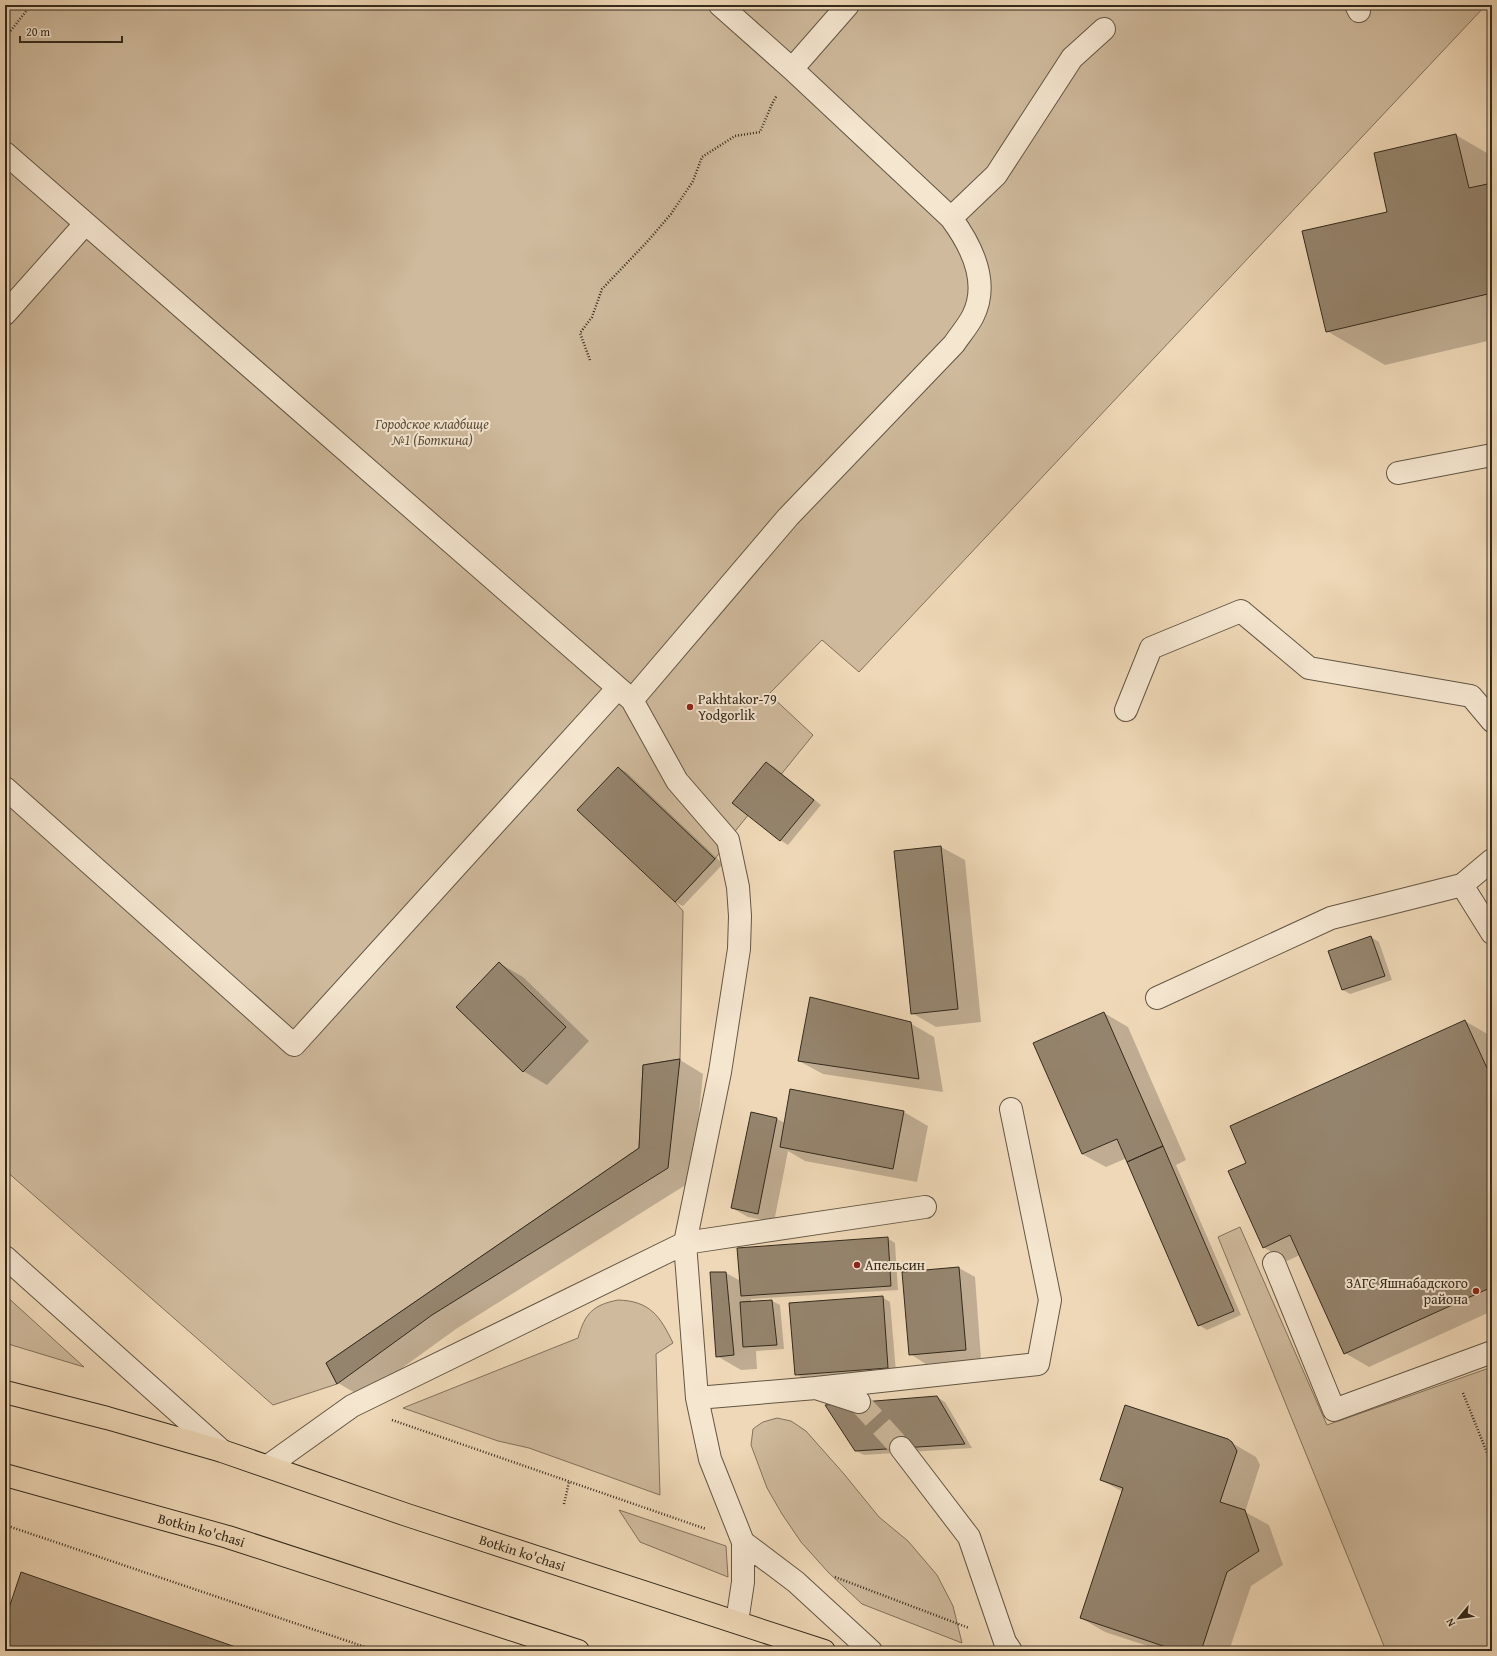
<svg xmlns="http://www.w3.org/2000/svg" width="1497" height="1656" font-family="'Gentium Book Plus',serif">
	<rect width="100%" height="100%" fill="#efd8b7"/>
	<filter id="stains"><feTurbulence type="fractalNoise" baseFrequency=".005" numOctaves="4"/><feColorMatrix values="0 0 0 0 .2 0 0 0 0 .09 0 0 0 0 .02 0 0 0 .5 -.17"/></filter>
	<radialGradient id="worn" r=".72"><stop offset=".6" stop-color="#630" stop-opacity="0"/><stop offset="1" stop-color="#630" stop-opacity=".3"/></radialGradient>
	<path fill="#cfba9d" stroke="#82725c" d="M 5,5 L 1486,5 L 859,672 L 822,640 L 769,694 L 813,735 L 728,840 L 715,859 L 675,902 L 683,911 L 680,1059 L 643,1065 L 639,1148 L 326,1363 L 337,1384 L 273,1405 L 5,1170 Z
		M 1240,1227 L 1327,1425 L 1492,1367 L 1492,1651 L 1386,1651 L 1218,1237 Z
		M 5,1295 L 84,1367 L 5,1343 Z
		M 618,1300 C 650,1301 660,1316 673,1343 L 656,1354 L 660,1495 L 529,1448 L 498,1441 L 403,1408 L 578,1338 C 585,1313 593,1305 618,1300 Z
		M 777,1418 L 791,1421 L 806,1431 L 844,1474 L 879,1517 L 908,1541 L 937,1575 L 953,1606 L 962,1643 L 862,1604 L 828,1572 L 801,1542 L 782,1514 L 767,1488 L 751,1445 L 753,1429 L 757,1426 L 763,1422 Z
		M 619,1510 L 726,1546 L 728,1577 L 640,1542 Z"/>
	<path fill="#0003" d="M 1456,135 L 1492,156 L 1492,340 L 1385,365 L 1327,331 L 1389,212 Z
		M 767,763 L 774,767 L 821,805 L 788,845 L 780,840 Z
		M 618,768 L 626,772 L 723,864 L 683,906 L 675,902 Z
		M 941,847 L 965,860 L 981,1022 L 936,1027 L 912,1013 L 895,851 Z
		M 1371,937 L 1379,942 L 1392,980 L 1350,994 L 1343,990 Z
		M 499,963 L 523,977 L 589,1041 L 547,1085 L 523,1071 Z
		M 1104,1013 L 1128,1027 L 1186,1160 L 1176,1165 L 1241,1315 L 1207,1330 L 1199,1325 L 1127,1158 L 1106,1167 L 1082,1154 Z
		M 1465,1021 L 1489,1035 L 1492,1041 L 1492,1311 L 1369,1367 L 1345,1353 L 1300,1255 L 1287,1261 L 1263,1247 L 1248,1163 Z
		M 910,1023 L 934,1037 L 943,1092 L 823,1074 L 799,1061 Z
		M 680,1060 L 703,1074 L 692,1181 L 456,1329 L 362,1397 L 338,1383 L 640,1149 Z
		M 904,1112 L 928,1126 L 917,1182 L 805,1161 L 788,1151 L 774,1222 L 748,1217 L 732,1208 L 751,1114 L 777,1119 L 785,1123 Z
		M 887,1238 L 895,1243 L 898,1290 L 751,1299 L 751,1302 L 772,1301 L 780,1305 L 784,1349 L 756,1351 L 757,1369 L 741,1370 L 717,1356 L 726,1273 L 741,1281 Z
		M 959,1268 L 975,1277 L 981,1359 L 926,1364 L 910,1354 Z
		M 882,1297 L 890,1302 L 896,1372 L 804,1379 L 796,1374 Z
		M 937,1397 L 945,1402 L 972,1448 L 864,1455 L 856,1451 Z
		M 1227,1440 L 1256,1457 L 1260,1465 L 1245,1512 L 1269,1525 L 1283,1565 L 1251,1586 L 1229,1651 L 1163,1651 L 1105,1632 L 1081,1618 L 1123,1492 L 1101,1480 Z"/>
	<path fill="#95846d" stroke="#342a1c" d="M 1456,134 L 1469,188 L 1492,183 L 1492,293 L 1326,332 L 1302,231 L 1387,212 L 1374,153 Z
		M 766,762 L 814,800 L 780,841 L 732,803 Z
		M 618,767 L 715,859 L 675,902 L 577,810 Z
		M 941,846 L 958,1009 L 911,1014 L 894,851 Z
		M 1371,936 L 1385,976 L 1342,990 L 1328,951 Z
		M 499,962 L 566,1027 L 523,1072 L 456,1007 Z
		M 810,997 L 911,1022 L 919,1079 L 798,1061 Z
		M 1104,1012 L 1163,1146 L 1127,1162 L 1117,1139 L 1082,1154 L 1033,1043 Z
		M 1465,1020 L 1492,1079 L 1492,1287 L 1344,1354 L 1290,1235 L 1263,1248 L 1228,1171 L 1246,1163 L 1230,1126 Z
		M 680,1059 L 668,1168 L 432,1315 L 337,1384 L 326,1363 L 639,1148 L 643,1065 Z
		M 790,1089 L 904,1111 L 893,1169 L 780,1147 Z
		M 751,1112 L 777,1118 L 758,1214 L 731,1208 Z
		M 1163,1146 L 1234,1311 L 1198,1326 L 1127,1162 Z
		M 888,1237 L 891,1286 L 741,1296 L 737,1248 Z
		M 959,1267 L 966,1350 L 909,1355 L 902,1272 Z
		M 710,1272 L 726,1272 L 734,1355 L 716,1357 Z
		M 883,1296 L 888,1368 L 795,1375 L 789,1303 Z
		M 772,1300 L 777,1345 L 743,1347 L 740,1302 Z
		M 937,1396 L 965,1444 L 855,1451 L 825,1405 Z
		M 1125,1405 L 1228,1439 L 1232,1442 L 1237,1451 L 1220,1502 L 1245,1510 L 1259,1551 L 1227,1572 L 1201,1651 L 1178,1651 L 1080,1618 L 1123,1488 L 1100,1480 Z
		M 21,1572 L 247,1651 L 5,1651 L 5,1620 Z"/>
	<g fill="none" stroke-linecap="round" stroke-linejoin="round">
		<path stroke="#cab598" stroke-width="22" stroke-dasharray="22 11" stroke-linecap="butt" d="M 859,1402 L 901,1448"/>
		<g stroke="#635643" stroke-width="24">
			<path id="minor" d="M 1356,5 L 1359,11
				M 792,69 L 848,5
				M 5,153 L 632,700 L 677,781 L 728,840 L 738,887 L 740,916 L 739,949 L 720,1072 L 685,1243 L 697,1398 L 710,1459 L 743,1542 L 743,1582 L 737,1622
				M 951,218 L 996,175 L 1072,58 L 1104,29
				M 5,314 L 85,224
				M 1398,473 L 1492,455
				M 632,700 L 788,517 L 954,344 C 960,335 968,326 973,316 C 990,282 971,245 951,218 L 792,69 L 720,5
				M 1126,710 L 1151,648 L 1241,611 L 1309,668 L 1471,696 L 1492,721
				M 5,788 L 294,1045 L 618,688
				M 1462,885 L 1492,860
				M 1157,998 L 1331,918 L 1462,885 L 1492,933
				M 5,1257 L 222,1451
				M 1274,1263 L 1334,1410 L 1492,1352
				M 816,1388 L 1038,1364 L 1050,1300 L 1011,1109
				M 697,1398 L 816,1388 L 859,1402
				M 901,1448 L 969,1537 L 1005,1642 L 1011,1651
				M 268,1466 L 352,1406 L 685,1243 L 925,1207
				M 743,1542 L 796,1582 L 871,1651"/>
		</g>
		<g stroke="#342a1c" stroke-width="24">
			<g id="major">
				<path id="s1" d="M 5,1392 L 107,1418 L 222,1451 L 407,1515 L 824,1651"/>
				<path id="s2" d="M 5,1475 L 228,1537 L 578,1651"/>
			</g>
		</g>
		<path stroke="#342a1c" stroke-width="2.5" stroke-dasharray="1 2" stroke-linecap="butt" d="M 5,38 L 31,5
			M 590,360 L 580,333 L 592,317 L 602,289 L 647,242 L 671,214 L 693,181 L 702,157 L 735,136 L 760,132 L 772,104 L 777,95
			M 1463,1393 L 1492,1465
			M 392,1420 L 706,1529
			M 1488,1456 L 1492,1454
			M 564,1504 L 569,1482
			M 5,1525 L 377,1651
			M 835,1577 L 969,1628"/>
		<use href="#minor" stroke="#f5e6d0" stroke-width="22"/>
		<use href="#major" stroke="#efd8b7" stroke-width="22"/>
	</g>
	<g fill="#8f2418" stroke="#f5e6d0" stroke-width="1.5">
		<circle cx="690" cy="707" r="4"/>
		<circle cx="857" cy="1265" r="4"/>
		<circle cx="1476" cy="1291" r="4"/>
	</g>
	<g text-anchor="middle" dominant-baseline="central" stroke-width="4" stroke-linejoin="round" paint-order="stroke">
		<g font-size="14" font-style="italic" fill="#5b4e3c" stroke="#f5e6d0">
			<text x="432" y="424">Городское кладбище<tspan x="432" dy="16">№1 (Боткина)</tspan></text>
		</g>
		<g font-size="14" fill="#342a1c" stroke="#f5e6d0" text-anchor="start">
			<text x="698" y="699">Pakhtakor-79<tspan x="698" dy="16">Yodgorlik</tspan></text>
			<text x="865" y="1265">Апельсин</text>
			<text x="1468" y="1283" text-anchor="end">ЗАГС Яшнабадского<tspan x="1468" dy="16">района</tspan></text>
		</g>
		<g font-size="14" fill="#342a1c" stroke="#f5e6d0">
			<text stroke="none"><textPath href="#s2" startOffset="204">Botkin ko'chasi</textPath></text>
			<text stroke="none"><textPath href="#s1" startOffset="542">Botkin ko'chasi</textPath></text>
		</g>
	</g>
	<rect width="1497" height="1656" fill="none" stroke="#efd8b7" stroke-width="20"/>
	<rect x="6" y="6" width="1485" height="1644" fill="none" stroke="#342a1c" stroke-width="2"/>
	<rect x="10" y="10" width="1477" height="1636" fill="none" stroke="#342a1c"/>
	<g transform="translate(1459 1618) rotate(241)" stroke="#f5e6d0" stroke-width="3" paint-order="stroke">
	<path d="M0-3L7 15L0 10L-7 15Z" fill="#342a1c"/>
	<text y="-6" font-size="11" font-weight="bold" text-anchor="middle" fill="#342a1c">N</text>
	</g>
	<path d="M20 36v6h102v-6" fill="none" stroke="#342a1c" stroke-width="2"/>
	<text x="26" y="36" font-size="12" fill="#342a1c" stroke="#f5e6d0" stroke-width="3" paint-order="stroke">20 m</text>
	<rect width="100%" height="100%" filter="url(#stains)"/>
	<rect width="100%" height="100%" fill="url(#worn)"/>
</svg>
